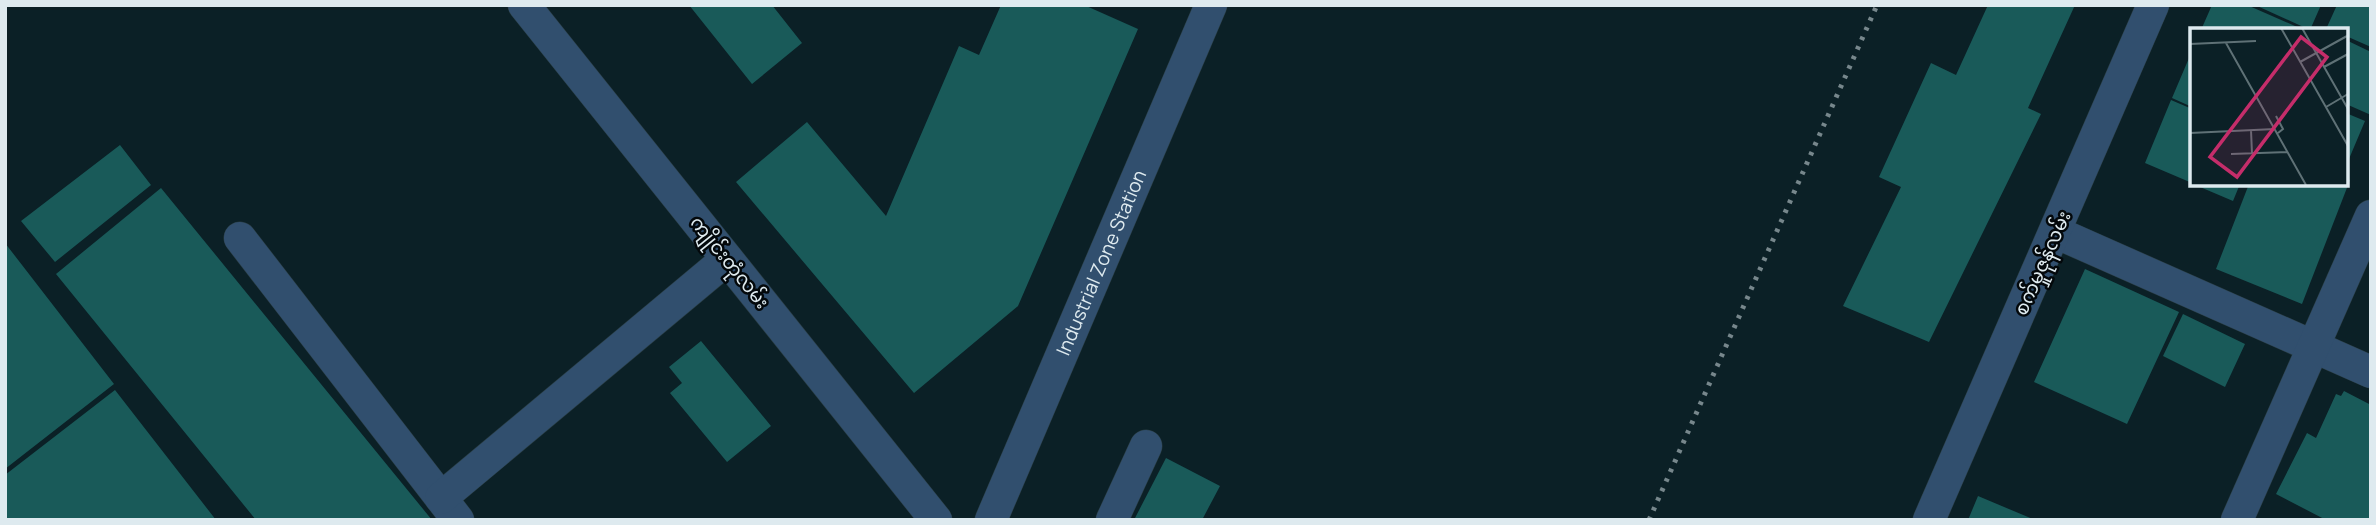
<svg xmlns="http://www.w3.org/2000/svg" width="2376" height="525" font-family="Manrope,'Noto Sans Myanmar',sans-serif">
	<rect width="100%" height="100%" fill="#0b2026"/>
	<path fill="#195a59" d="M 689,5 L 772,5 L 802,43 L 752,84 Z
		M 1001,5 L 1084,5 L 1138,29 L 1018,306 L 914,393 L 736,182 L 807,122 L 886,216 L 959,46 L 979,55 Z
		M 1988,5 L 2075,5 L 2028,108 L 2041,114 L 1929,342 L 1843,306 L 1901,187 L 1879,177 L 1931,63 L 1956,75 Z
		M 2212,5 L 2247,5 L 2304,30 L 2201,30 Z
		M 2255,5 L 2321,5 L 2310,30 Z
		M 2337,5 L 2371,5 L 2371,47 L 2346,36 L 2346,30 L 2327,27 Z
		M 2346,40 L 2371,52 L 2371,115 L 2346,104 Z
		M 2192,51 L 2192,107 L 2172,98 Z
		M 2171,100 L 2192,109 L 2192,183 L 2145,163 Z
		M 2346,113 L 2365,121 L 2346,166 Z
		M 120,145 L 151,185 L 55,262 L 21,221 Z
		M 2346,178 L 2350,180 L 2302,304 L 2216,269 L 2249,184 L 2346,184 Z
		M 2193,184 L 2240,184 L 2233,201 Z
		M 161,188 L 432,520 L 256,520 L 56,274 Z
		M 5,243 L 114,384 L 5,469 Z
		M 2085,269 L 2179,312 L 2127,424 L 2034,382 Z
		M 2183,314 L 2245,344 L 2225,387 L 2163,356 Z
		M 701,341 L 771,426 L 727,462 L 670,393 L 682,383 L 669,367 Z
		M 115,390 L 216,520 L 5,520 L 5,475 Z
		M 2344,391 L 2371,405 L 2371,520 L 2326,520 L 2276,494 L 2307,433 L 2316,438 L 2336,394 L 2341,396 Z
		M 1166,458 L 1220,486 L 1202,520 L 1134,520 Z
		M 1978,496 L 2035,520 L 1968,520 Z"/>
	<g fill="none" stroke-linecap="round" stroke-linejoin="round">
		<g stroke="#293c42" stroke-width="33">
			<g id="minor">
				<path d="M 524,5 L 936,520"/>
				<path d="M 2055,232 L 2371,372"/>
				<path d="M 240,238 L 458,520"/>
				<path d="M 441,498 L 727,259"/>
				<path id="s1" d="M 991,520 L 1211,5"/>
				<path d="M 1112,520 L 1146,446"/>
				<path d="M 1929,520 L 2153,5"/>
				<path d="M 2237,520 L 2371,216"/>
			</g>
		</g>
		<use href="#minor" stroke="#314f6e" stroke-width="32"/>
		<path stroke="#77878c" stroke-width="5" stroke-dasharray="3.5 7" stroke-linecap="butt" d="M 1649,520 L 1877,5"/>
	</g>
	<g text-anchor="middle" dominant-baseline="central" stroke-width="5" stroke-linejoin="round" paint-order="stroke">
		<g font-size="19" fill="#deeaef" stroke="#03080b">
			<text transform="translate(730 262) rotate(51)">ကျိုင်းတုံလမ်း</text>
			<text stroke="none"><textPath href="#s1" startOffset="280">Industrial Zone Station</textPath></text>
			<text transform="translate(2042 263) rotate(-66)">စက်မှုဇုန်လမ်း</text>
		</g>
	</g>
	<g transform="translate(2190 28)">
		<rect width="158" height="158" fill="#0b2026"/>
		<path fill="none" stroke="#5f7176" stroke-width="2" d="M 91,0 L 158,118M 112,0 L 158,81M 36,15 L 116,157M 0,16 L 66,13M 110,34 L 157,8M 134,39 L 158,26M 136,79 L 158,66M 86,88 L 93,101 L 88,105M 61,102 L 62,126M 0,105 L 85,101M 41,126 L 98,124"/>
		<path fill="#c52d6a" fill-opacity="0.15" stroke="#c52d6a" stroke-width="3.5" d="M 111,9 L 137,29 L 47,149 L 20,129 Z"/>
		<rect width="158" height="158" fill="none" stroke="#deeaef" stroke-width="3.5"/>
	</g>
	<rect width="2376" height="525" fill="none" stroke="#deeaef" stroke-width="14"/>
</svg>
